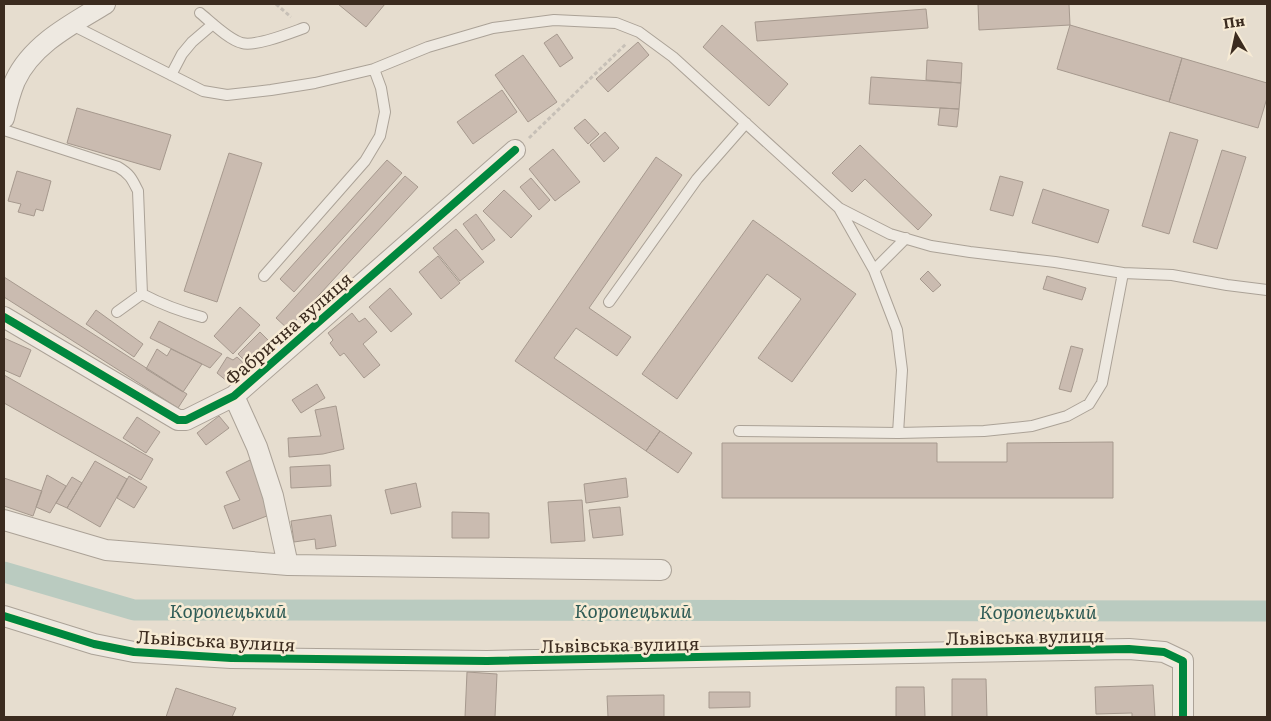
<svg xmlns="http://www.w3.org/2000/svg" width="1271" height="721" font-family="Literata,serif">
	<rect width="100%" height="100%" fill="#e6ddcf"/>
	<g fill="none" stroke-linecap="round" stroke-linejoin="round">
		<path stroke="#bacbc0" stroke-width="21" d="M 4,572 L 134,610 L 1267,611"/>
	</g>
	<path fill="#cabbb0" stroke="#a6998e" d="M 338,4 L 385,4 L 366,27 Z
		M 978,4 L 1069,4 L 1070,25 L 979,30 Z
		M 926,9 L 928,28 L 757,41 L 755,22 Z
		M 722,25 L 788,84 L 769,106 L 703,47 Z
		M 1070,25 L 1182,58 L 1169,102 L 1057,69 Z
		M 557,34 L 573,58 L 560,67 L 544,43 Z
		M 638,42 L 649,55 L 608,92 L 596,79 Z
		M 523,55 L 557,102 L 528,122 L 495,75 Z
		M 1182,58 L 1267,83 L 1267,98 L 1258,128 L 1169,102 Z
		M 927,60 L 962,63 L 961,83 L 926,80 Z
		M 871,77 L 961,83 L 959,109 L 869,104 Z
		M 502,90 L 517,112 L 473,144 L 457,122 Z
		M 77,108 L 171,135 L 160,170 L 67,143 Z
		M 940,108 L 959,109 L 957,127 L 938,125 Z
		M 585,119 L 599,134 L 588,144 L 574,128 Z
		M 605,132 L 619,148 L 604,162 L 590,145 Z
		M 1170,132 L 1198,140 L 1169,234 L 1142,226 Z
		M 860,145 L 932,215 L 918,230 L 865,179 L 852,192 L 832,173 Z
		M 553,149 L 580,182 L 555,201 L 529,169 Z
		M 1222,150 L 1246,157 L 1217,249 L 1193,242 Z
		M 229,153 L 262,163 L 217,302 L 184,291 Z
		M 656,157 L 682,175 L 589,308 L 631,337 L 617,356 L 576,328 L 554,358 L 660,431 L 646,451 L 515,361 Z
		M 387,160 L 402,173 L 294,292 L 280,279 Z
		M 17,171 L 51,181 L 43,211 L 36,209 L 34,216 L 18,212 L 21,204 L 8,201 Z
		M 405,176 L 418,187 L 288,329 L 276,318 Z
		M 1000,176 L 1023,182 L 1013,216 L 990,210 Z
		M 531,178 L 550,200 L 539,210 L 520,187 Z
		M 1043,189 L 1109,210 L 1098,243 L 1032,223 Z
		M 504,190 L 532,216 L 511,238 L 483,211 Z
		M 476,214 L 495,240 L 482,250 L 463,224 Z
		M 753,220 L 856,294 L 792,382 L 758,358 L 801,299 L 767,274 L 677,399 L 642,374 Z
		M 456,229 L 484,262 L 460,281 L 433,248 Z
		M 438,256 L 460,283 L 441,299 L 419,272 Z
		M 928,271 L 941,285 L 933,292 L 920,279 Z
		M 1047,276 L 1086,288 L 1082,300 L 1043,289 Z
		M 4,277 L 187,394 L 178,408 L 4,297 Z
		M 390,288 L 412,314 L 391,332 L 369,307 Z
		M 240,307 L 260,325 L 233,354 L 214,336 Z
		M 96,310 L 143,344 L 134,357 L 86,324 Z
		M 352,313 L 359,322 L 365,318 L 377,332 L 363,344 L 380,365 L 364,378 L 344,353 L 340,356 L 330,343 L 333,340 L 328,333 Z
		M 159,321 L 222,354 L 210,368 L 150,338 Z
		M 260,332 L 272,344 L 250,366 L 238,354 Z
		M 4,338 L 31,350 L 20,377 L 4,370 Z
		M 1071,346 L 1083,349 L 1071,392 L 1059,389 Z
		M 157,349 L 167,356 L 171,349 L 202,364 L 183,392 L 146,369 Z
		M 227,357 L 233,360 L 237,357 L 248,367 L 233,386 L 217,373 Z
		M 4,375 L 153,459 L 141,480 L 4,403 Z
		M 317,384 L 325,398 L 301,413 L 292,400 Z
		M 336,406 L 344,449 L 323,454 L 289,457 L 288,438 L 321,436 L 315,410 Z
		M 219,416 L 229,428 L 206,445 L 197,433 Z
		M 137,417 L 160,432 L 146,453 L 123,438 Z
		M 660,431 L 692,453 L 678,473 L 646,451 Z
		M 1113,442 L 1113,498 L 722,498 L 722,443 L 937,443 L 937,462 L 1007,462 L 1007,443 Z
		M 250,460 L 264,488 L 272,514 L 233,529 L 224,506 L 240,500 L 226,472 Z
		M 95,461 L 127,479 L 100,527 L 67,508 Z
		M 330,465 L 331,486 L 291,488 L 290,467 Z
		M 47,475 L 66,486 L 50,513 L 36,507 Z
		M 129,476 L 147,487 L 134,508 L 117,498 Z
		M 72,477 L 82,483 L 67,508 L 56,503 Z
		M 4,478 L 42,491 L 33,516 L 4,506 Z
		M 626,478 L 628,497 L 586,503 L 584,484 Z
		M 416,483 L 421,507 L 391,514 L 385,490 Z
		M 582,500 L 585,541 L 551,543 L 548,502 Z
		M 620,507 L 623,535 L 593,538 L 589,510 Z
		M 452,512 L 489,513 L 489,538 L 452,538 Z
		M 331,515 L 336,546 L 316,549 L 315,539 L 294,542 L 291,521 Z
		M 467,672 L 497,674 L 495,717 L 465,717 Z
		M 952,679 L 986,679 L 987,717 L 952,717 Z
		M 1153,685 L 1155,717 L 1132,717 L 1132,713 L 1096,714 L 1095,687 Z
		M 896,687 L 924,687 L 925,717 L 896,717 Z
		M 176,688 L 236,708 L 232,717 L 166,717 Z
		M 709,692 L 750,692 L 750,707 L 709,708 Z
		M 664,695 L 664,717 L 608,717 L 607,696 Z"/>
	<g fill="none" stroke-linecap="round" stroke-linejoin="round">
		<g stroke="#aba297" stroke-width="12">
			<path id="lane" d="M 200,13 C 211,22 229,40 242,43 C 255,47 290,33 304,28
				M 72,25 L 203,91 L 227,95 L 271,90 L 315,83 L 374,69 L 428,47 L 493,28 L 554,20 L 616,23 L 639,32 L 673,57 L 839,208 L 874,270 L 897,330 L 902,370 L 898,433
				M 171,75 L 182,54 L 192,42 L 213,24
				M 4,130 L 118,167 C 130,174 132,179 138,191 L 142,294 C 163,305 179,311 202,317
				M 874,270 L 906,238
				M 1123,273 L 1172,275 L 1227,285 L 1267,290
				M 264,276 L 365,161 L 380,136 L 385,112 L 381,88 L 374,69
				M 609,302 L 697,179 L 746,123
				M 117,312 L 142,294
				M 739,431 L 898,433 L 984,431 L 1032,426 L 1067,416 L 1089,404 L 1102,383 L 1123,273 L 1055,262 L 970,252 L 931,246 L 890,234 L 839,208"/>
		</g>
		<g stroke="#aba297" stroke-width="22">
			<path id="street" d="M 4,118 C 7,105 10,93 15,81 C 32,44 72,24 105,4
				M 4,317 L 178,420 L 186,420 L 234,396 L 515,150
				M 234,396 L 257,447 L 273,496 L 288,565
				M 4,520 L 106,550 L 288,565 L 661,570
				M 4,616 L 94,644 L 134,652 L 231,658 L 487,661 L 1129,649 L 1164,652 L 1183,661 L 1183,717"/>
		</g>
		<path stroke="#c7c0b7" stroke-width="3" stroke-dasharray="4 2.5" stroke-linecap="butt" d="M 276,4 L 291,17
			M 529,138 L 627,43"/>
		<use href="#lane" stroke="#eee9e1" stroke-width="10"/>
		<use href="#street" stroke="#eee9e1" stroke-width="20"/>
		<g stroke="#f7ebd5" stroke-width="11">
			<path id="cycleway" d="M 4,317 L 178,420 L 186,420 L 234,396 L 515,150
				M 4,616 L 94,644 L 134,652 L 231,658 L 487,661 L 1129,649 L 1164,652 L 1183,661 L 1183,717"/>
		</g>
		<use href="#cycleway" stroke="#00873e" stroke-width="8"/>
	</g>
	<g text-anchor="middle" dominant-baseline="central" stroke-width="5" stroke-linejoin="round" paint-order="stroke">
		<g font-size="18" fill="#3b2b1f" stroke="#f7ebd5">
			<text transform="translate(288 328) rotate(-41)">Фабрична вулиця</text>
			<text transform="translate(1025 636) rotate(-1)">Львівська вулиця</text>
			<text transform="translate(216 640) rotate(3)">Львівська вулиця</text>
			<text transform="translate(620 644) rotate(-1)">Львівська вулиця</text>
		</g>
		<g font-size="19" font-style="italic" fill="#2e5b55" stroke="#f7ebd5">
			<text x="228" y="610">Коропецький</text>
			<text x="633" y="610">Коропецький</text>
			<text x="1038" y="611">Коропецький</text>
		</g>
	</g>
	<rect width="1271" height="721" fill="none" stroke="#3b2b1f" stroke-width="10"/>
	<g transform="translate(1236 35) rotate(351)" stroke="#f7ebd5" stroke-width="4" paint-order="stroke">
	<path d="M0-4L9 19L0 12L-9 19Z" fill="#3b2b1f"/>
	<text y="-8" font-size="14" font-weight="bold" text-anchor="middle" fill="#3b2b1f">Пн</text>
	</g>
</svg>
